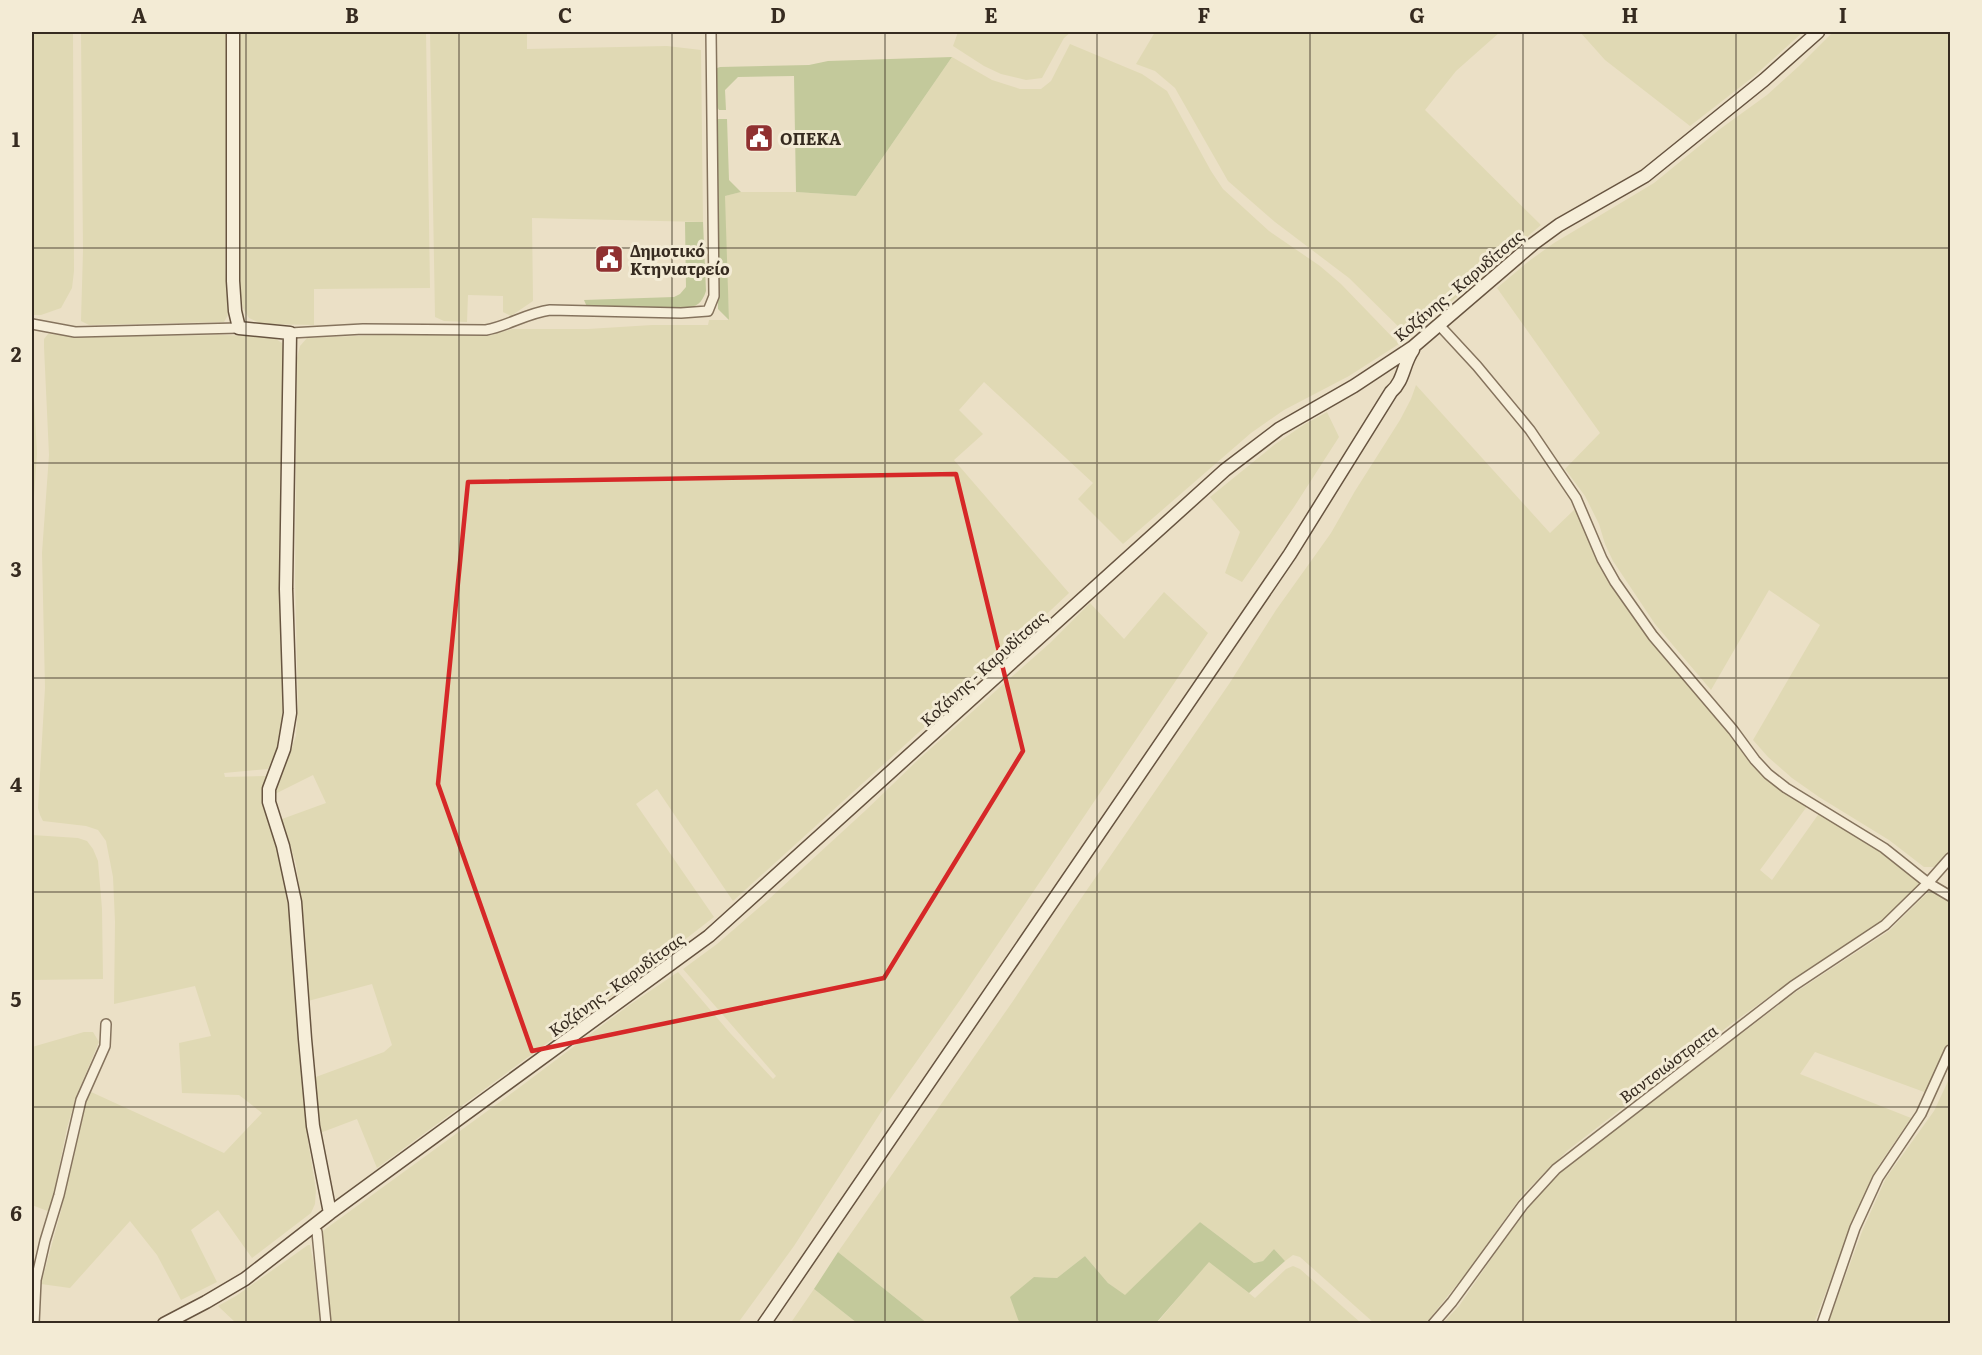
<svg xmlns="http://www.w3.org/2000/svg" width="1982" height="1355" font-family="Literata,serif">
	<rect width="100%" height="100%" fill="#ebe0c6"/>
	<path fill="#e0d9b4" d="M 32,32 L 73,32 L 74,271 L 72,288 L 61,308 L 41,315 L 32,315 Z
		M 81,32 L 227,32 L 225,267 L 228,315 L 224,322 L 89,325 L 81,321 L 83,251 Z
		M 238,32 L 426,32 L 430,288 L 314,289 L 314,325 L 262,324 L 249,318 L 243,308 L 239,285 L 240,122 Z
		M 430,32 L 527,32 L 527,49 L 667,46 L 701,50 L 703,222 L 532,218 L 533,301 L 511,316 L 503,312 L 503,296 L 468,295 L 467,322 L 444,321 L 435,317 Z
		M 958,32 L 1071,32 L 1064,38 L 1042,78 L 1026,80 L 1001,74 L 984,66 L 953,46 Z
		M 1155,32 L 1500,32 L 1456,71 L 1425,110 L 1541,225 L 1411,336 L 1408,336 L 1349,278 L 1275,222 L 1228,181 L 1175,88 L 1155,71 L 1136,64 Z
		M 1580,32 L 1803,32 L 1753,77 L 1690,126 L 1605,60 Z
		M 1833,32 L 1950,32 L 1950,851 L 1934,867 L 1924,867 L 1889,840 L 1819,797 L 1792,778 L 1768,757 L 1753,740 L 1820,625 L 1769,590 L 1711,690 L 1655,624 L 1613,561 L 1605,544 L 1599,524 L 1585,496 L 1565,469 L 1600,433 L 1497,288 L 1529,261 L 1554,243 L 1654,183 L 1720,129 L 1767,95 L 1799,66 Z
		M 1070,44 L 1142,74 L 1167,91 L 1211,171 L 1223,189 L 1269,231 L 1320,266 L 1341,284 L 1399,344 L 1349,376 L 1284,410 L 1251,433 L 1123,544 L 1078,499 L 1093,483 L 984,382 L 959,410 L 983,434 L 954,460 L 1069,593 L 982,675 L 733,901 L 657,789 L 636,804 L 714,917 L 625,986 L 377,1168 L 357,1119 L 320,1133 L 313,1078 L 384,1052 L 392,1045 L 372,984 L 308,1001 L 305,930 L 296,864 L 282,819 L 326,803 L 313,775 L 275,794 L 296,736 L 298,705 L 295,580 L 297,358 L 300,346 L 307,338 L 404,334 L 488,336 L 512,329 L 588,329 L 652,325 L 708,325 L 709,320 L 729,320 L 724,196 L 741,192 L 796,192 L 856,196 L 952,57 L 992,80 L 1020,89 L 1041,89 L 1051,81 Z
		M 48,334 L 82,337 L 223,335 L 273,337 L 282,343 L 283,350 L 281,580 L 283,721 L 277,748 L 268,769 L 224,773 L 225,777 L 266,776 L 262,791 L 263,800 L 280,855 L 289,893 L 295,1002 L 308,1141 L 316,1190 L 315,1204 L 311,1213 L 252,1258 L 218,1210 L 191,1230 L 217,1282 L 181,1300 L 157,1255 L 130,1221 L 70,1288 L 41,1284 L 61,1211 L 89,1091 L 224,1153 L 262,1113 L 239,1095 L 182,1093 L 179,1043 L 211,1036 L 195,986 L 114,1004 L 115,922 L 113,877 L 106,841 L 98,830 L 86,826 L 43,821 L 40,815 L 38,808 L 45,688 L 42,553 L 49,455 L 44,347 L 44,339 Z
		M 32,361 L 37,453 L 32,527 Z
		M 1416,385 L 1550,533 L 1575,509 L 1607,577 L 1634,617 L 1729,729 L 1748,755 L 1808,805 L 1760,870 L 1772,880 L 1820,812 L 1913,871 L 1920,882 L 1918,887 L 1886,918 L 1865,934 L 1794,979 L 1731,1024 L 1568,1150 L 1523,1194 L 1467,1272 L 1426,1323 L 1374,1323 L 1300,1257 L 1293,1255 L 1285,1261 L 1274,1249 L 1263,1261 L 1254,1263 L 1200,1222 L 1125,1296 L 1108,1283 L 1085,1256 L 1057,1278 L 1034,1277 L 1018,1321 L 1022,1323 L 927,1323 L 838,1252 L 1013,1001 L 1071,913 L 1229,684 L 1276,610 L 1331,533 L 1355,491 L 1400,420 L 1411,399 Z
		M 1327,412 L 1339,437 L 1294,507 L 1242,582 L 1225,573 L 1240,532 L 1210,497 L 1274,445 L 1305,424 Z
		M 1164,592 L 1208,633 L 960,1000 L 883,1109 L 794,1246 L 738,1323 L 330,1323 L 320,1233 L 516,1090 L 628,1006 L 678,972 L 730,1033 L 773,1079 L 776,1076 L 683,969 L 717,944 L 769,899 L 866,810 L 920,758 L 1050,643 L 1090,603 L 1124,639 Z
		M 32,835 L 78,838 L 87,841 L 93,849 L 98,861 L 102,909 L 103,979 L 32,980 Z
		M 1932,891 L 1950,901 L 1950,1039 L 1927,1093 L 1815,1052 L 1800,1074 L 1911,1118 L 1879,1165 L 1860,1204 L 1814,1323 L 1442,1324 L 1459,1306 L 1502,1243 L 1533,1202 L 1560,1172 L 1699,1063 L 1745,1031 L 1793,994 L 1889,931 L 1926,894 Z
		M 84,1032 L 93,1032 L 99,1042 L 76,1097 L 67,1128 L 50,1212 L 32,1205 L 32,1047 Z
		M 1950,1077 L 1950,1323 L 1828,1323 L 1863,1229 L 1886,1178 L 1934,1111 Z
		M 308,1245 L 310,1245 L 314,1266 L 320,1323 L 236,1323 L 218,1306 L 236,1296 Z
		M 1209,1261 L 1255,1298 L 1286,1269 L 1293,1266 L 1300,1269 L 1361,1323 L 1156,1324 Z
		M 814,1289 L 857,1323 L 790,1324 Z"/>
	<path fill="#c3c99b" d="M 952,57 L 856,196 L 796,192 L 794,76 L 738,77 L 725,90 L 726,110 L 719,110 L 716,105 L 717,68 L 720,67 L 809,65 L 828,61 Z
		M 718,119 L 727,119 L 729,180 L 741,192 L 725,196 L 729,320 L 718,309 L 716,122 Z
		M 685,222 L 703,222 L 706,291 C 702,303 697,307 684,309 L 587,307 L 584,300 L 674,297 L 680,294 L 686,287 Z
		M 1200,1222 L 1254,1263 L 1263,1261 L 1274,1249 L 1285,1261 L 1249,1293 L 1209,1262 L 1156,1323 L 1022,1324 L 1019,1322 L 1010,1297 L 1034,1277 L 1057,1278 L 1085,1256 L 1108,1283 L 1125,1295 Z
		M 838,1252 L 927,1323 L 857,1323 L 814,1289 Z"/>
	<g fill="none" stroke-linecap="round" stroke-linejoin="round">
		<g stroke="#85735d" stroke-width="12">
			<path id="street" d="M 32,324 L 75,332 L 239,328
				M 1440,326 L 1477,366 L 1530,430 L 1576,498 L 1602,559 L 1615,582 L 1653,636 L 1733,730 L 1755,760 L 1768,774 L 1786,788 L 1884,848 L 1928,883 L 1950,896
				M 290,333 L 363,329 L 486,330 C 508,326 527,313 550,310 L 681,313 L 708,311 L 714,296 L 711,32
				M 317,1232 L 326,1324
				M 34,1324 L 36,1280 L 45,1241 L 59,1195 L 81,1100 L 105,1046 L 106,1024
				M 1433,1324 L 1452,1302 L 1523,1205 L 1556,1169 L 1793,986 L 1885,925 L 1928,883 L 1950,858
				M 1822,1324 L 1855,1228 L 1878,1178 L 1921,1114 L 1950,1050"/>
		</g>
		<g stroke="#675440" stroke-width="15">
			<path id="secondary" d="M 233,32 L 233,281 L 235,311 L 239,328 L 290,333 L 286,589 L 290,713 L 284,749 L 269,789 L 269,802 L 283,846 L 295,902 L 305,1039 L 313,1126 L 330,1213
				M 164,1324 L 206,1302 L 245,1279 L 330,1213 L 709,936 L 1225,470 L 1279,429 L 1354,386 L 1413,347 L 1533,244 L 1559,225 L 1645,176 L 1764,80 L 1818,32
				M 764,1324 L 1290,554 L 1391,392 C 1404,381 1403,364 1413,350"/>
		</g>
		<use href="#street" stroke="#f6eed9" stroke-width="9"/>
		<use href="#secondary" stroke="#f6eed9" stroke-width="12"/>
	</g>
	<path fill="none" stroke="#d62828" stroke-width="4.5" stroke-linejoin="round" d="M 956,474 L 1023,751 L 884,978 L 532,1051 L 438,784 L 468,482 Z"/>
	<path fill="none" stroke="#362b20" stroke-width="1.5" stroke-opacity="0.55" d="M 246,32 L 246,1324M 459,32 L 459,1324M 672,32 L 672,1324M 885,32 L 885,1324M 1097,32 L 1097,1324M 1310,32 L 1310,1324M 1523,32 L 1523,1324M 1736,32 L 1736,1324M 32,248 L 1950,248M 32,463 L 1950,463M 32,678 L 1950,678M 32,892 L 1950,892M 32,1107 L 1950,1107"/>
	<defs>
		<g id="civic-square" transform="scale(1.5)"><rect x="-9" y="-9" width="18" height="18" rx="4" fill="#903131" stroke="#f3ebd5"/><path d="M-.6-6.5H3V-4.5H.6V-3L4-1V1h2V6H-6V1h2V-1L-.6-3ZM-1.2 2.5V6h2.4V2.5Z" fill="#fff"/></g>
	</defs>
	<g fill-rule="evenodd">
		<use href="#civic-square" x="759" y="138"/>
		<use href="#civic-square" x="609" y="259"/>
	</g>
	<g text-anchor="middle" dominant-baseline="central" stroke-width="6" stroke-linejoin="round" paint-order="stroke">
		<g font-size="16" font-weight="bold" fill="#362b20" stroke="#f3ebd5" text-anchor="start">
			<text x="780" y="138">ΟΠΕΚΑ</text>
			<text x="630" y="250">Δημοτικό<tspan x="630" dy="18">Κτηνιατρείο</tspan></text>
		</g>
		<g font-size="16" fill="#362b20" stroke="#f3ebd5">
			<text transform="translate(1458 285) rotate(-40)">Κοζάνης - Καρυδίτσας</text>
			<text transform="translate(983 668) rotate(-42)">Κοζάνης - Καρυδίτσας</text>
			<text transform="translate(616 984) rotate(-36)">Κοζάνης - Καρυδίτσας</text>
			<text transform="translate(1668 1063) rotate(-37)">Βαντσιώστρατα</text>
		</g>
	</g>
	<rect width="1982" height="1355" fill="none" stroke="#f3ebd5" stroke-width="66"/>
	<rect x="33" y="33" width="1916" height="1289" fill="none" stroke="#362b20" stroke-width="2"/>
	<g font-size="20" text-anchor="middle" font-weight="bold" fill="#362b20">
		<text x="139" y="23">A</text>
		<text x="352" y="23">B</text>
		<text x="565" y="23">C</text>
		<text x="778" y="23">D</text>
		<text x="991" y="23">E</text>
		<text x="1204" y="23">F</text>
		<text x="1417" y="23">G</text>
		<text x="1630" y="23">H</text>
		<text x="1843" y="23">I</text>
		<text x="16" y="147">1</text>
		<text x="16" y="362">2</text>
		<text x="16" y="577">3</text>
		<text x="16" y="792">4</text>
		<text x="16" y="1007">5</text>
		<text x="16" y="1221">6</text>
	</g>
</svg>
